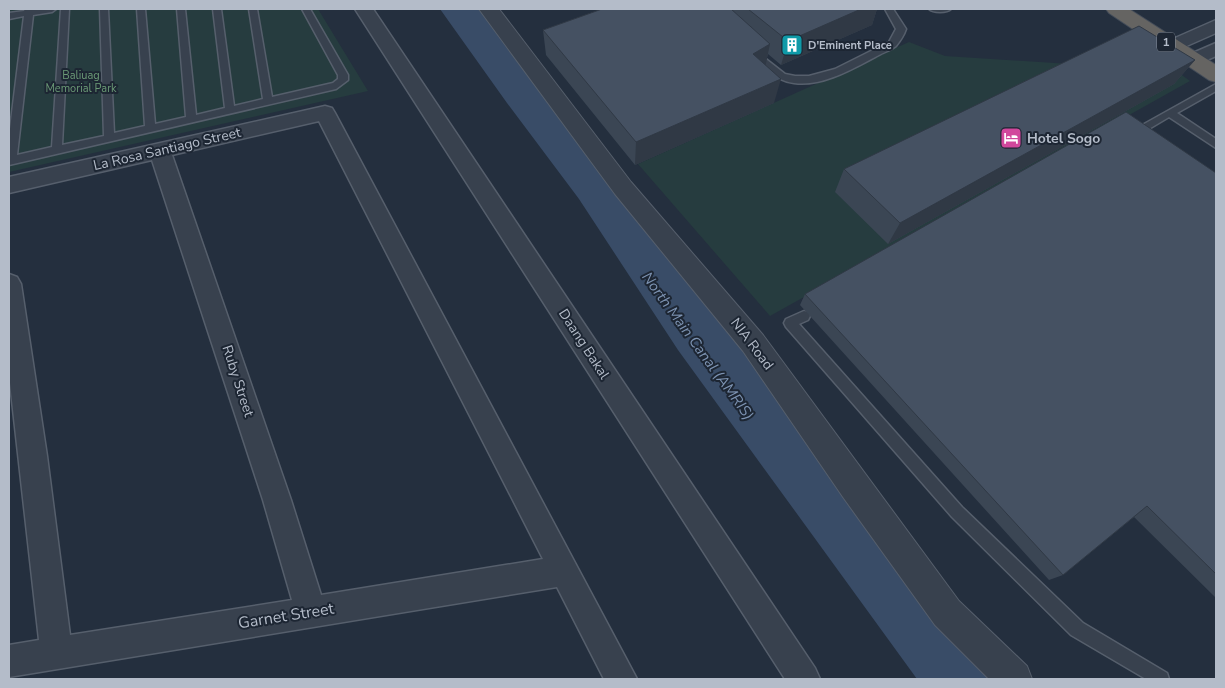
<svg xmlns="http://www.w3.org/2000/svg" width="1225" height="688" font-family="'Nunito Sans',sans-serif">
	<rect width="100%" height="100%" fill="#242f3e"/>
	<path fill="#263c3f" d="M 9,9 L 318,9 L 368,91 L 9,172 Z
		M 909,42 L 945,56 L 1101,66 L 1161,60 L 1190,81 L 770,316 L 638,164 Z"/>
	<path fill="#394c67" d="M 440,9 L 480,9 L 703,294 L 960,636 L 1003,679 L 917,679 L 678,350 L 579,199 L 507,103 Z"/>
	<g fill="none" stroke-linecap="round" stroke-linejoin="round">
		<g stroke="#565f6c" stroke-width="3">
			<path id="service" d="M 25,9 L 56,9 L 52,12 L 33,15 L 17,155 L 52,147 L 61,9 L 69,9 L 62,145 L 104,136 L 100,9 L 108,9 L 114,133 L 145,126 L 137,9 L 145,9 L 155,124 L 186,117 L 177,9 L 185,9 L 196,115 L 225,108 L 213,9 L 221,9 L 234,106 L 263,99 L 249,9 L 257,9 L 272,97 L 333,83 L 338,79 L 338,75 L 302,9 L 310,9 L 348,75 L 348,80 L 336,89 L 9,165 L 9,137 L 24,16 L 9,19 L 9,13 L 24,11 Z
				M 885,9 L 893,9 L 906,29 C 904,35 900,41 896,46 C 891,50 884,52 879,55 C 854,68 823,87 794,83 C 776,80 760,68 749,54 L 751,52 L 757,52 L 785,74 L 795,76 L 809,76 L 835,69 L 889,42 L 896,29 Z
				M 929,9 L 951,9 C 947,13 933,13 929,9 Z
				M 1216,84 L 1216,91 L 1177,113 L 1216,139 L 1216,148 L 1169,117 L 1137,136 L 1133,137 L 1128,133 Z
				M 804,311 L 808,312 L 810,316 L 808,320 L 799,324 L 962,507 L 1083,623 L 1167,673 L 1169,679 L 1146,679 L 1071,635 L 952,517 L 786,327 L 784,323 L 786,319 Z"/>
		</g>
		<g stroke="#565f6c" stroke-width="3">
			<path id="minor" d="M 355,9 L 373,9 L 815,668 L 820,679 L 785,679 Z
				M 1216,20 L 1216,33 L 1173,52 L 1166,50 L 1164,46 L 1166,42 Z
				M 1216,43 L 1216,56 L 1193,66 L 1186,64 L 1184,60 L 1186,56 Z
				M 325,106 L 332,108 L 335,113 L 637,679 L 604,679 L 557,587 L 9,677 L 9,645 L 39,640 L 9,374 L 9,274 L 17,277 L 21,284 L 47,456 L 70,635 L 292,600 L 263,500 L 152,160 L 9,193 L 9,177 ZM 319,121 L 543,559 L 321,595 L 291,500 L 172,155 Z"/>
		</g>
		<g stroke="#565f6c" stroke-width="2">
			<path id="tertiary" d="M 479,9 L 499,9 L 631,182 L 763,335 L 959,601 L 1027,666 L 1032,679 L 989,679 L 935,625 L 843,497 L 743,351 L 615,194 Z"/>
		</g>
		<g stroke="#434c59" stroke-width="2">
			<path id="trunk" d="M 1106,9 L 1129,9 L 1216,65 L 1216,82 L 1209,80 L 1109,13 Z"/>
		</g>
		<use href="#service" fill="#38414e" fill-rule="evenodd"/>
		<use href="#minor" fill="#38414e" fill-rule="evenodd"/>
		<use href="#tertiary" fill="#38414e" fill-rule="evenodd"/>
		<use href="#trunk" fill="#656462" fill-rule="evenodd"/>
	</g>
	<path fill="#3b4654" d="M 602,9 L 877,9 L 872,25 L 781,65 L 768,54 L 765,65 L 774,103 L 635,165 L 546,55 L 543,30 Z
		M 1195,60 L 1174,84 L 888,244 L 835,192 L 844,169 Z
		M 1216,173 L 1216,598 L 1134,517 L 1063,575 L 1049,580 L 800,305 L 805,294 Z"/>
	<path fill="#303945" d="M 861,9 L 877,9 L 872,25 L 781,65 L 788,41 Z
		M 770,44 L 765,68 L 753,54 Z
		M 1195,60 L 1174,84 L 888,244 L 900,223 Z
		M 781,79 L 774,103 L 635,165 L 636,142 Z"/>
	<path fill="#455162" stroke="#303945" d="M 602,9 L 731,9 L 770,44 L 753,54 L 781,79 L 636,142 L 543,30 Z
		M 748,9 L 861,9 L 788,41 Z
		M 1139,26 L 1195,60 L 900,223 L 844,169 Z
		M 1126,112 L 1216,173 L 1216,574 L 1147,506 L 1063,575 L 805,294 Z"/>
	<defs>
		<g id="building-square" transform="scale(1.125)"><rect x="-9" y="-9" width="18" height="18" rx="4" fill="#0f9aa8" stroke="#1d2633"/><path d="M-4-6H4V6H1V3H-1V6H-4ZM-2.5-4.3h1.7v1.8h-1.7ZM.8-4.3h1.7v1.8H.8ZM-2.5-1h1.7V.8h-1.7ZM.8-1h1.7V.8H.8Z" fill="#fff"/></g>
		<g id="hotel-square" transform="scale(1.125)"><rect x="-9" y="-9" width="18" height="18" rx="4" fill="#d1479c" stroke="#1d2633"/><path d="M-6-4.5h1.5V1H6V5H4.5V3h-9V5H-6ZM-4 0a1.8 1.8 0 1 1 3.6 0ZM.5 0V-2.5h3Q6-2.5 6 0Z" fill="#fff"/></g>
	</defs>
	<g fill-rule="evenodd">
		<use href="#building-square" x="792" y="45"/>
		<use href="#hotel-square" x="1011" y="138"/>
	</g>
	<g text-anchor="middle" dominant-baseline="central" stroke-width="4" stroke-linejoin="round" paint-order="stroke">
		<g font-size="11" font-weight="bold" fill="#b4bcc9" stroke="#1d2633" text-anchor="start">
			<text x="808" y="45">D'Eminent Place</text>
		</g>
		<g font-size="11" fill="#6b9a76" stroke="#1d2633">
			<text x="81" y="75">Baliuag<tspan x="81" dy="13">Memorial Park</tspan></text>
		</g>
		<rect fill="#1d2633" stroke="#878f9c" stroke-width="1" x="1157" y="32.5" width="18" height="19" rx="4"/>
		<g font-size="12" font-weight="bold" fill="#b4bcc9">
			<text x="1166" y="42">1</text>
		</g>
		<g font-size="14" font-weight="bold" fill="#b4bcc9" stroke="#1d2633" text-anchor="start">
			<text x="1027" y="138">Hotel Sogo</text>
		</g>
		<g font-size="14" fill="#b4bcc9" stroke="#1d2633">
			<text transform="translate(167 149) rotate(-13)">La Rosa Santiago Street</text>
			<text transform="translate(584 344) rotate(57)">Daang Bakal</text>
			<text transform="translate(752 344) rotate(53)">NIA Road</text>
			<text transform="translate(238 381) rotate(72)">Ruby Street</text>
		</g>
		<g font-size="15" font-style="italic" fill="#7c92b1" stroke="#1d2633">
			<text transform="translate(698 346) rotate(54)">North Main Canal (AMRIS)</text>
		</g>
		<g font-size="16" fill="#b4bcc9" stroke="#1d2633">
			<text transform="translate(286 616) rotate(-9)">Garnet Street</text>
		</g>
	</g>
	<rect width="1225" height="688" fill="none" stroke="#b4bcc9" stroke-width="20"/>
</svg>
